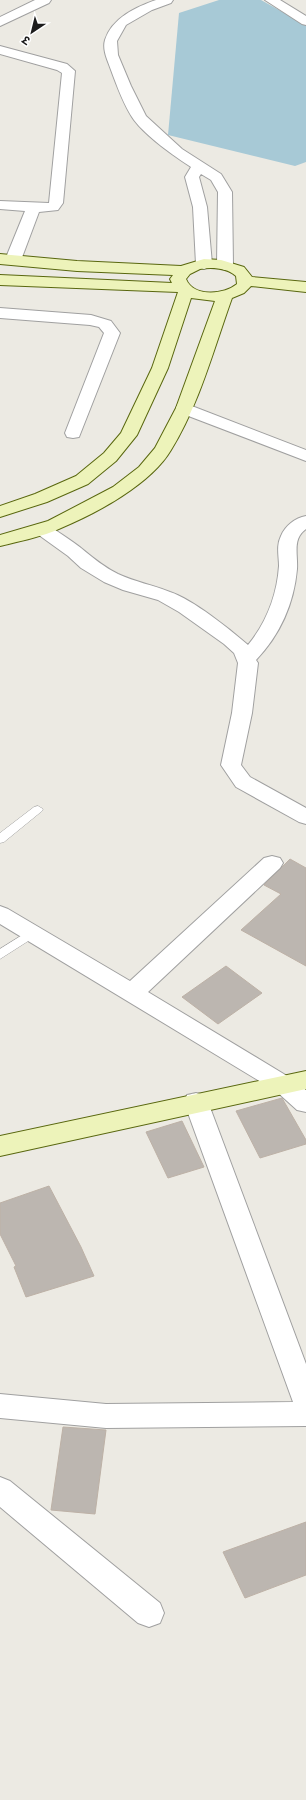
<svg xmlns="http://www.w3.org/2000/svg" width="306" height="1800" font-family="Poppins,'Noto Sans Devanagari',sans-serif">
	<rect width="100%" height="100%" fill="#eceae3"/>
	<path fill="#a7c9d6" d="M 219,0 L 261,0 L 306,25 L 306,162 L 295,166 L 168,135 L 179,13 Z"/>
	<path fill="#bcb6b0" stroke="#bdb1a6" d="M 290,859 L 306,868 L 306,966 L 241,930 L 281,894 L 264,885 Z
		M 226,966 L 262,993 L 218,1024 L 182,997 Z
		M 282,1098 L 306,1140 L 306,1144 L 260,1158 L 236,1111 Z
		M 182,1121 L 204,1167 L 168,1178 L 146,1132 Z
		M 49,1186 L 81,1247 L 94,1276 L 26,1297 L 14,1267 L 16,1266 L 0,1234 L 0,1203 Z
		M 63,1427 L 106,1430 L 95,1514 L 51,1510 Z
		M 306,1522 L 306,1575 L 245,1598 L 223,1552 Z"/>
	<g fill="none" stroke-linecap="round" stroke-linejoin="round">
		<g stroke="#a0a0a0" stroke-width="1">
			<path id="lane" d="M 38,806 L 43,809 L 42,811 L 4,842 L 0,843 L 0,833 L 34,807 Z
				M 32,929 L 36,930 L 38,933 L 36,936 L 0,959 L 0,949 Z"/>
		</g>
		<g stroke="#a0a0a0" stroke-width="2">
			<path id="street" d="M 35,0 L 51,0 L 49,3 L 0,26 L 0,17 Z
				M 156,0 L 173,0 L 171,3 L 152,10 L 126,25 L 117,41 L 118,55 L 131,86 L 146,116 L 182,149 L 221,174 L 232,192 L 233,265 L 230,268 L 225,270 L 220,268 L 217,265 L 218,192 L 211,180 L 201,174 L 199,177 L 207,207 L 212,264 L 209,267 L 204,269 L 199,267 L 196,264 L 193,207 L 185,177 L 191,167 C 174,156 146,136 134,120 C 124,106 117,86 111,70 C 108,61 102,50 105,40 C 112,18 136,7 156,0 Z
				M 265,0 L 280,0 L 306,16 L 306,25 L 302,24 Z
				M 0,46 L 67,64 L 75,71 L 63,203 L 58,210 L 39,212 L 21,260 L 18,263 L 13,265 L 8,263 L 5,260 L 25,211 L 0,209 L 0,201 L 49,203 L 62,73 L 57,70 L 0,54 Z
				M 0,308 L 91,315 L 111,321 L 120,333 L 79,437 L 73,438 L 67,437 L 65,433 L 104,333 L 99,327 L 90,325 L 0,318 Z
				M 184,403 L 306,450 L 306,461 L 178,412 L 176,408 L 178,404 Z
				M 306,516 L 306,529 C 292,539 298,554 297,569 C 294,603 280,635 256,660 L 258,663 L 252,713 L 241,765 L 250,777 L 306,808 L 306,824 L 299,822 L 236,787 L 221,765 L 232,713 L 238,663 L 234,653 L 224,644 L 179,612 L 158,600 L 123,590 L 104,582 L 81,568 L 68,556 L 36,533 L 33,529 L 36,525 L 42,524 L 48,525 C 59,533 71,540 81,548 C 93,558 104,567 118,574 C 135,582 153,585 170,592 C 192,599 231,630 248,645 C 266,623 277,595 279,566 C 279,556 276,546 281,536 C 285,526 295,518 306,516 Z
				M 272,856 L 280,858 L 283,863 L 280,868 L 148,992 L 292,1079 L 306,1090 L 306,1112 L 297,1110 L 276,1091 L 0,924 L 0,906 L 8,909 L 130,981 L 264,858 Z
				M 196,1093 L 205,1095 L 208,1102 L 306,1364 L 306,1426 L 106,1428 L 0,1418 L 0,1394 L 106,1404 L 293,1402 L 184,1102 L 187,1095 Z
				M 0,1477 L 10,1481 L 160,1603 L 164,1613 L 160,1623 L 149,1627 L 138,1623 L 0,1507 Z"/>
		</g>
		<g stroke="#59670f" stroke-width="2">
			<path id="secondary" d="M 0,254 L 77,261 L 181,266 L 204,259 L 221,260 L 244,267 L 252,277 L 306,282 L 306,292 L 251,286 L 244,293 L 232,298 C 214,348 199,405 171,450 C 151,484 97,513 61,528 C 42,537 20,541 0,546 L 0,535 L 48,521 L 113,487 L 139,467 L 155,448 L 176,408 L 215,301 L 191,298 L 168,368 L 137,435 L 116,461 L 88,484 L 47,502 L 0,517 L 0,506 L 35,494 L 76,476 L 104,453 L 121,433 L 152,368 L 178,292 L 0,285 L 0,275 L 172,283 L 170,279 L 173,275 L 77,271 L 0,264 ZM 200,269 C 212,267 227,268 236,276 L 237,284 C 224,295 193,297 186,279 L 190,274 Z
				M 306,1071 L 306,1089 L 0,1156 L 0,1136 Z"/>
		</g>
		<use href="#lane" fill="#fff" fill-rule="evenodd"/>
		<use href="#street" fill="#fff" fill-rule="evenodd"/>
		<use href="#secondary" fill="#edf3ba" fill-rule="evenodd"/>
	</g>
	<g transform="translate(32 32) rotate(215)" stroke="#ffffff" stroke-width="3" paint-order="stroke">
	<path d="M0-3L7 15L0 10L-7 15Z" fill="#1c1c1c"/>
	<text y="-6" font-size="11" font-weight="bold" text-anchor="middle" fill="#1c1c1c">उ</text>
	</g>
</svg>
